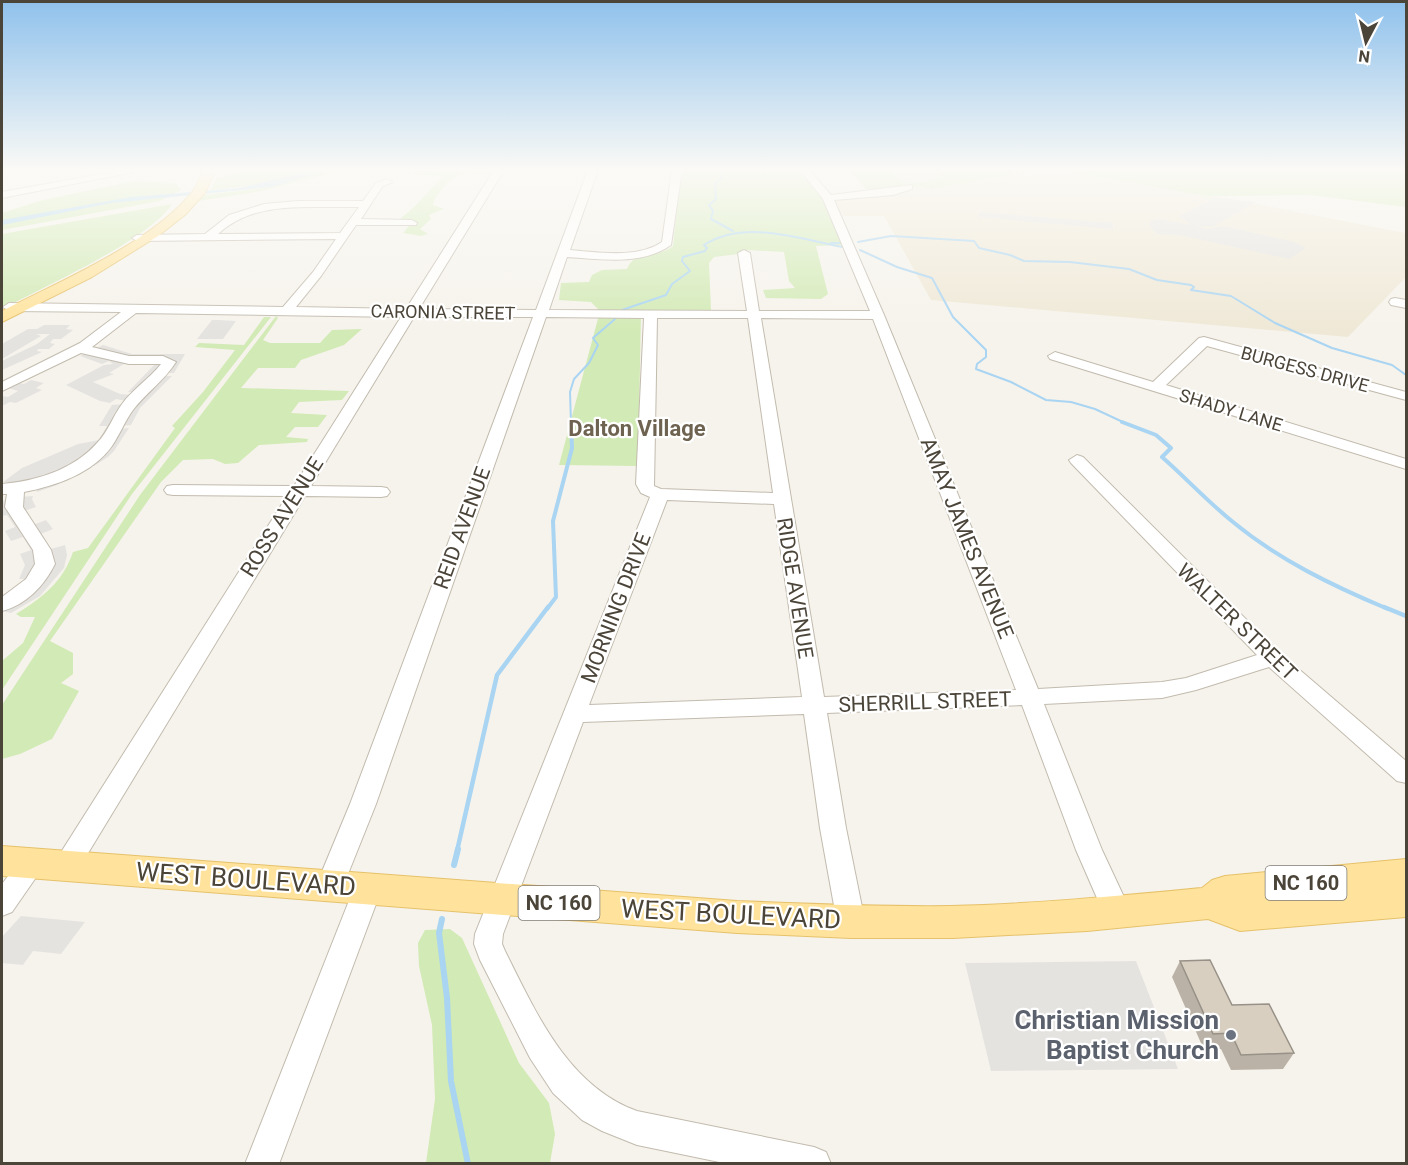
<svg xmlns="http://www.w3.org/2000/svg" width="1408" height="1165" font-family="Roboto,sans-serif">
	<rect width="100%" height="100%" fill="#f6f3ec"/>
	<path fill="#efe8d6" d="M 1022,170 L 1079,170 L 1406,233 L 1406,277 L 1348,337 L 931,300 L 884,216 L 843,216 L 831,196 L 886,192 Z"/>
	<path fill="#d2eab5" d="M 249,170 L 310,170 L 248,186 L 210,190 L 217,178 Z
		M 330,170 L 342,170 L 262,191 L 198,201 L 204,195 L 272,187 Z
		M 413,170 L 491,171 L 488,174 C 480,174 466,171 459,175 C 450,179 434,196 433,205 L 444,209 L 429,215 L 431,219 L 420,229 L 428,234 L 421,236 L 403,233 L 413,221 L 400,219 L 415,206 L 443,176 L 415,175 Z
		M 681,170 L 801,170 L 823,196 L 845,245 L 816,246 L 828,294 L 821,299 L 766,298 L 763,290 L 795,288 L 789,281 L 784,252 L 747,250 L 747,253 L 714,257 L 709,263 L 711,310 L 641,312 L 638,466 L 559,465 L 600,311 L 591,302 L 559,300 L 561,283 L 589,282 L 592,275 L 602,270 L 627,269 C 635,248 657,259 673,246 Z
		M 849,170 L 1037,170 L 932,189 L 921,186 L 875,192 L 867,190 Z
		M 1060,170 L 1406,170 L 1406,207 L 1311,195 L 1207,196 Z
		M 134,181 L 176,183 L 181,190 L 160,201 L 2,230 L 2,213 L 43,200 Z
		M 172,204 C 149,240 43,287 2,309 L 2,234 Z
		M 276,316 L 278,318 L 263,340 L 270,343 L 320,343 L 332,330 L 362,329 L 344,345 L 301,360 L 295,368 L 258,368 L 241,388 L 349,391 L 342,400 L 299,402 L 291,413 L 327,415 L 318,427 L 295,427 L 286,437 L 308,439 L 307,442 L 259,445 L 238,463 L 225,464 L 213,459 L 183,460 L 161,482 L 50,641 L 73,653 L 73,674 L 61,683 L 79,691 L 52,739 L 20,754 L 2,759 L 2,705 L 140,495 Z
		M 264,317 L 271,317 L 132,494 L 2,690 L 2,661 L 23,643 L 35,617 L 21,617 L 16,614 C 42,598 63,582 73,552 L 88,548 L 175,428 L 172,426 L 203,392 L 235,350 L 195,347 L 199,343 L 244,345 Z
		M 450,929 L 462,938 L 519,1063 L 549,1103 L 555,1134 L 550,1163 L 426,1163 L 435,1099 L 432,1025 L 419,966 L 418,943 L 425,930 Z"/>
	<path fill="#e5e3e0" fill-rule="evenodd" d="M 890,170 L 928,170 L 941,176 L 925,182 L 904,183 Z
		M 1215,198 L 1256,202 L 1214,226 L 1195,226 L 1207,229 L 1223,226 L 1294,242 L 1306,248 L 1289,259 L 1180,235 L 1158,234 L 1149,226 L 1150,221 L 1159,219 L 1191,225 L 1179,216 Z
		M 979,212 L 1113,223 L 1113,229 L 978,217 Z
		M 212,320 L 219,320 L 236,321 L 223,339 L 197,339 Z
		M 44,325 L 70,325 L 66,329 L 73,330 L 61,339 L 53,339 L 50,343 L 55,344 L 49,349 L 38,349 L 37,351 L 42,352 L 2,370 L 2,361 L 37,344 L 50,334 L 36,334 L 41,336 L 2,359 L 2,344 L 28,329 L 37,329 Z
		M 103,345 L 132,354 L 185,354 L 174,373 L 166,373 L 164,376 L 172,376 L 140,408 L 131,425 L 120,426 L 118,429 L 129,428 L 114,451 L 108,457 L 94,466 L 87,464 L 81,468 L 86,470 L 57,485 L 37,492 L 36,489 L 24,491 L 20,497 L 33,496 L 32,499 L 36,507 L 24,511 L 33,525 L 46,520 L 53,529 L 41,534 L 51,549 L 65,545 L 67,555 L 64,568 L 40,596 L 11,613 L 2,611 L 2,600 L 11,594 L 26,579 L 19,579 L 25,565 L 20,554 L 31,550 L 23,537 L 11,541 L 5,531 L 15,527 L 7,515 L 2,516 L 2,501 L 5,500 L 9,494 L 2,493 L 2,485 L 11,485 L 13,482 L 3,482 L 22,468 L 78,444 L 99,440 L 107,426 L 99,426 L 112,405 L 124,404 L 127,401 L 116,399 L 110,403 L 100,401 L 66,385 L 104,365 L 113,364 L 109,361 L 102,364 L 80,356 ZM 161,363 L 154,365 L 128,392 L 136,392 L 133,395 L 120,394 L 93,382 L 114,374 L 109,373 L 124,364 Z
		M 31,380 L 44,383 L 36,388 L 42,390 L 16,403 L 10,402 L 2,406 L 2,396 L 8,397 L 18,391 L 8,388 L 18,383 L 24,384 Z
		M 21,916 L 85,922 L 61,954 L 33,951 L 23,965 L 2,963 L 2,937 Z
		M 1136,961 L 1178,1069 L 991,1071 L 965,963 Z"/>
	<path fill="#a9d4f2" d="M 310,170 L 330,170 L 272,187 L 111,203 L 2,225 L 2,220 L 131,197 L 240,188 Z"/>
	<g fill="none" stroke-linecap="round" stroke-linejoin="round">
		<path stroke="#a9d4f2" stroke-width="2" d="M 724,170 L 721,173 L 722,178 L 715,184 L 716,199 L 709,205 L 713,211 L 711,219 L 733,231
			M 858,242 L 891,236 L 974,241 L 979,248 L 1010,255 L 1024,261 L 1070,262 L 1129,269 L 1157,280 L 1191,285 L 1194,287 L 1191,290 L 1231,296 L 1275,323 L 1332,348 L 1392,365 L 1406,375
			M 831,243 L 840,243
			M 860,250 L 897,267 L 932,278 L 953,317 L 986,350 L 986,357 L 977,364 L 976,369 L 1011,382 L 1046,400 L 1071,402 L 1095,409 L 1125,423
			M 622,310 L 666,295 L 672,284 L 690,271 L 682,261 L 683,257 L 705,251 L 707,248 L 704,245 C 745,219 799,239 843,247
			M 571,423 L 570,392 L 574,379 L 589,363 L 598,345 L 593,338 L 615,319"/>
		<path stroke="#a9d4f2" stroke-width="4" d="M 1122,422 L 1156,435 L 1171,448 L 1162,457 C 1186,478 1208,502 1233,522 C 1279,560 1333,586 1388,609
			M 547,609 L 556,597 L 553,521 L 572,448 L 571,422"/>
		<path stroke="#a9d4f2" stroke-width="4.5" d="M 1384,607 L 1406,616
			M 457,851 L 497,675 L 548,607"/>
		<path stroke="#a9d4f2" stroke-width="6" d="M 454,865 L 458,849
			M 442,919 L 439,933 L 447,998 L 451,1081 L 468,1164"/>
		<g stroke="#c2bbae" stroke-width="2">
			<path id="minor" d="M 124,170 L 144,170 L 2,198 L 2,192 Z
				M 494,170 L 504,170 L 419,309 L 536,310 L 588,170 L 598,170 L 570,250 C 598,252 637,259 662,242 L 672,170 L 682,170 L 671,245 C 642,266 600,259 567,257 L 549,310 L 747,311 L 738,253 L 744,250 L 750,253 L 759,311 L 870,311 L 823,199 L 800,170 L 809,170 L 831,195 L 912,185 L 912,189 L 893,195 L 834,200 L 884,315 L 1038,689 L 1162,682 L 1186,678 L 1257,655 L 1071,463 L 1069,460 L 1077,455 L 1083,457 L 1280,653 L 1406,761 L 1406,783 L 1397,781 L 1269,667 L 1196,690 L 1162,698 L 1044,704 L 1102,850 L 1131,912 L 1127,921 L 1117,924 L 1107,921 L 1076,850 L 1022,705 L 827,713 L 846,828 L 865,922 L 861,931 L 851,934 L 841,931 L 837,922 L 820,828 L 804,714 L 583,722 L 503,934 L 502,944 L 505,951 C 536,1013 568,1086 637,1111 L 814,1147 L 826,1152 L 831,1164 L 729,1164 L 637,1145 L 602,1131 L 582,1120 L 553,1093 L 530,1058 L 480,960 L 474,944 L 475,934 L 650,497 L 641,493 L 636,484 L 644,318 L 546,317 L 376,804 L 340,894 L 330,898 L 320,894 L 316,886 L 350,804 L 533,317 L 414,317 L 311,486 L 381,487 L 387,488 L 390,492 L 387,496 L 381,497 L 305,496 L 76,873 L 67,876 L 58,873 L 54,865 L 58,857 L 287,496 L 173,495 L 167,494 L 164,490 L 167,486 L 173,485 L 294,486 L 401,317 L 136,313 L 92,347 L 129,356 L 163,356 L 176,362 C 164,381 146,393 133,410 C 125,421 120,434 112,446 C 93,473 56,486 24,492 L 23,507 L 51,550 L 55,564 C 44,586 26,605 2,611 L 2,597 L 26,579 L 35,564 L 33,550 L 5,507 L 7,494 L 2,494 L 2,484 C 36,481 73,470 97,443 C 108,432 113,416 122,404 C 133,389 149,379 161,364 L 129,364 L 81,353 L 2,391 L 2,382 L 80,343 L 121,312 L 9,311 L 3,307 L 9,303 L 283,307 L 313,272 L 336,239 L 137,241 L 132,238 L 137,235 L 205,234 L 229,215 L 264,204 L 298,201 L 363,201 L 376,183 L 387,179 L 392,182 L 382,187 L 361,219 L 412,220 L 417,223 L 416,225 L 356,225 L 321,276 L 296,307 L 406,309 ZM 315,207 L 359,207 L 340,233 L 218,234 C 245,209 280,207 315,207 ZM 657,318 L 748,318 L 773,493 L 661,489 L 654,486 ZM 761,318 L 873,319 L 1016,690 L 824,697 ZM 667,500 L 774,504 L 802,697 L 589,705 Z
				M 1395,298 L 1406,300 L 1406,308 L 1391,305 L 1389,302 L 1391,299 Z
				M 1204,337 L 1406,392 L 1406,400 L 1207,346 L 1166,385 L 1406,459 L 1406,469 L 1050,359 L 1048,356 L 1055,352 L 1153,382 L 1199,338 Z
				M 33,852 L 42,855 L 46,863 L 12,912 L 2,916 L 2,884 L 24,855 Z
				M 368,876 L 378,880 L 382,888 L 279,1164 L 245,1164 L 354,888 L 358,880 Z"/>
		</g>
		<g stroke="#e6c16a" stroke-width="2">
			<path id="major" d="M 203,170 L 215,170 L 205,193 L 185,215 L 158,236 L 92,277 L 2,322 L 2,311 C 60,281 152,243 193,191 C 198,185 200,177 203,170 Z
				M 2,846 L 737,901 C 808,904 880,907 951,906 C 1035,904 1118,896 1202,888 L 1212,880 L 1225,876 L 1406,859 L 1406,917 L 1240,931 L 1208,919 L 1087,931 L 953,938 L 851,938 L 737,933 L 2,876 Z"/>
		</g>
		<use href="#minor" fill="#fff" fill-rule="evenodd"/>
		<use href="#major" fill="#ffe39c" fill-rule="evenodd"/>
	</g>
	<path fill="#bab2a6" d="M 1180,961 L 1232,1005 L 1294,1053 L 1283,1069 L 1231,1070 L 1221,1049 L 1204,1050 L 1172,977 Z"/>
	<path fill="#d8cfc1" stroke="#979187" stroke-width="1.5" d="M 1210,960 L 1232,1005 L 1269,1004 L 1294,1053 L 1241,1055 L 1231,1033 L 1213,1034 L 1180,961 Z"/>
	<linearGradient id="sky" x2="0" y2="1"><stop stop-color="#8fc1ec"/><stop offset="0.51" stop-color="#fbfaf6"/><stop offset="1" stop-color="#fbfaf6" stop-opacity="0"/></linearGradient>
	<rect width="1408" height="333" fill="url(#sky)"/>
	<circle fill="#6b7280" stroke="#fff" stroke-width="2" cx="1231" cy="1035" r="6"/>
	<g text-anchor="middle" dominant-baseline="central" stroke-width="4.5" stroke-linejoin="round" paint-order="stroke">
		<g font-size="18" fill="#4b4439" stroke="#fff">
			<text transform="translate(443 312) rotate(1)">CARONIA STREET</text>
			<text transform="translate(1305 369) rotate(15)">BURGESS DRIVE</text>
			<text transform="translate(1231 410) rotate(17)">SHADY LANE</text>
		</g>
		<g fill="#fff" stroke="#817c74" stroke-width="1.5">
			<rect x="1265.5" y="866" width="81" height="34" rx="4.5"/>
			<rect x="518.5" y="886" width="81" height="34" rx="4.5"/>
		</g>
		<g font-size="20" font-weight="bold" fill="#4b4439">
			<text x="1306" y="883">NC 160</text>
			<text x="559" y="903">NC 160</text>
		</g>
		<g font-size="21" fill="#4b4439" stroke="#fff">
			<text transform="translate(282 517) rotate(-58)">ROSS AVENUE</text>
			<text transform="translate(462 528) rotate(-70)">REID AVENUE</text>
			<text transform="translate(967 538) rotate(68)">AMAY JAMES AVENUE</text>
			<text transform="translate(795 588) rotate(81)">RIDGE AVENUE</text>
			<text transform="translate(616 608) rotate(-69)">MORNING DRIVE</text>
			<text transform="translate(1237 622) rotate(44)">WALTER STREET</text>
			<text transform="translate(925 702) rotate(-2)">SHERRILL STREET</text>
		</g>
		<g font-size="22" font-weight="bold" fill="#6e6250" stroke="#fff">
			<text x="637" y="428">Dalton Village</text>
		</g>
		<g font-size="26" fill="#4b4439" stroke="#fff">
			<text transform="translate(246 879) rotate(4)">WEST BOULEVARD</text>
			<text transform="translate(731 914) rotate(3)">WEST BOULEVARD</text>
		</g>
		<g font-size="26" font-weight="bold" fill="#5b616d" stroke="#fff" text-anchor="end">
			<text x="1219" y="1020">Christian Mission<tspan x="1219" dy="30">Baptist Church</tspan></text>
		</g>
	</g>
	<rect width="1408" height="1165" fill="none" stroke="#4b4439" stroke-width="6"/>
	<g transform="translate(1366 42) rotate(187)" stroke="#ffffff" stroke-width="4.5" paint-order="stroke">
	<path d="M0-4.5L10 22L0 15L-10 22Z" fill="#4b4439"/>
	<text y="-9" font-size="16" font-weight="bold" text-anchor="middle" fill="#4b4439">N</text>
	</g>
</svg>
